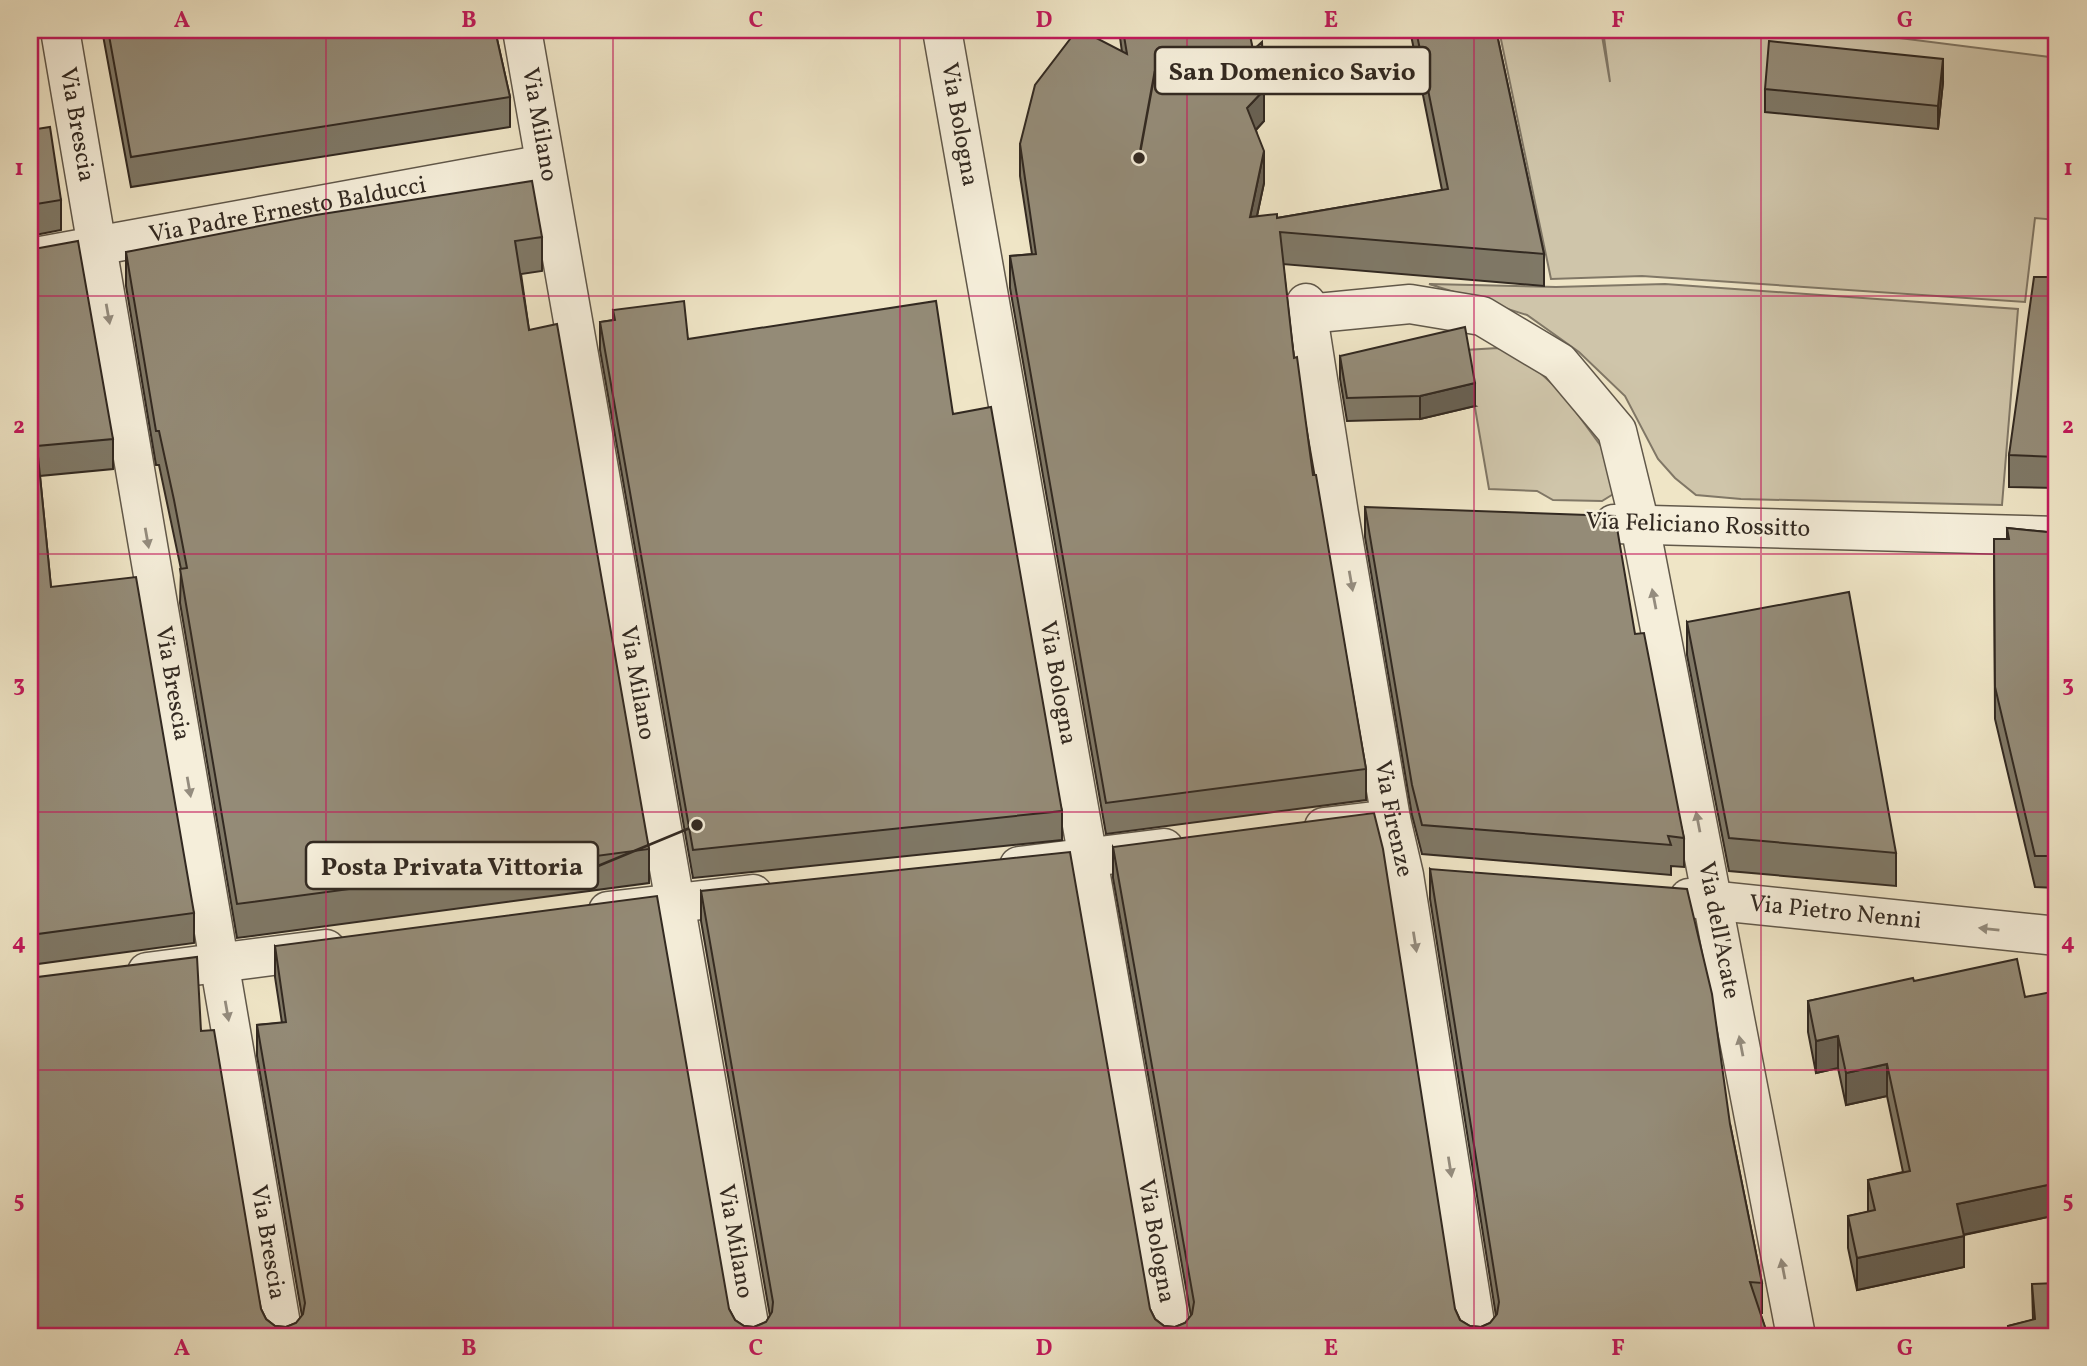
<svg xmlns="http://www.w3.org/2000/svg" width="2087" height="1366" font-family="Vollkorn,serif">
	<rect width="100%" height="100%" fill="#efe5c6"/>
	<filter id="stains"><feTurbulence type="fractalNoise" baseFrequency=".00286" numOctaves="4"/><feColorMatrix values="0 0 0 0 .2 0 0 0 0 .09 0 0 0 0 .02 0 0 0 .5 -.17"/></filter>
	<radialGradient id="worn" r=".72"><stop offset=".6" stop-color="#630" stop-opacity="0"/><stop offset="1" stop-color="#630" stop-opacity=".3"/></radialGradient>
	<path fill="#cfc5aa" stroke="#807766" stroke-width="2" d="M 1499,30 L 1601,30 L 1610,82 L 1603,30 L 1836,30 L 2057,58 L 2057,220 L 2035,218 L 2025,302 L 1642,276 L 1551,279 Z
		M 1429,284 L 1556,287 L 1665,284 L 2018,309 L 2002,505 L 1741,499 L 1696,495 L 1675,478 L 1658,459 L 1625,396 L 1579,352 L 1527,315 Z
		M 1498,348 L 1523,357 L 1562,393 L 1617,468 L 1615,493 L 1602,501 L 1553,500 L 1537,491 L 1489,489 L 1465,350 Z"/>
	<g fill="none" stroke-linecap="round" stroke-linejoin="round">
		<g stroke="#61584a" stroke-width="41">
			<g id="minor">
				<path id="s1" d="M 60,30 L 283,1336"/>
				<path id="s2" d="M 522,30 L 751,1336"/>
				<path id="s3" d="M 942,30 L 1172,1336"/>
				<path id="s4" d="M 30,258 L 545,164"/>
				<path id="s5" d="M 1306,303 L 1339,514 L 1391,819 L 1404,875 L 1477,1336"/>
				<path id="s6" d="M 1307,314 L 1410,304 L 1482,316 L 1559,362 L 1617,431 L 1640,525 L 1796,1336"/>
				<path d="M 1614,524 L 2057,536"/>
				<path d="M 1324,827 L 1391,819"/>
				<path d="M 1019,866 L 1164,848"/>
				<path id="s7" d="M 1689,898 L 2057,936"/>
				<path d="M 608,911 L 753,894"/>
				<path d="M 147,972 L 326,949"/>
			</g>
		</g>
		<use href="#minor" stroke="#f5eeda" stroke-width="38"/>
	</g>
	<path fill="#7f7866" stroke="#322921" stroke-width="2" d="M 102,30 L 495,30 L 510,97 L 510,127 L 131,187 Z
		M 1119,30 L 1249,30 L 1264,121 L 1256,130 L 1264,183 L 1257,216 L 1277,218 L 1442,190 L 1410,30 L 1496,30 L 1544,254 L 1544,286 L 1283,264 L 1294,358 L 1366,769 L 1366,800 L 1106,834 L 1010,288 L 1010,256 L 1032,254 L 1020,176 L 1020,144 L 1122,52 Z
		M 1943,82 L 1938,129 L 1765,112 L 1765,89 Z
		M 30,130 L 61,200 L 61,230 L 30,236 Z
		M 542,237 L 542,271 L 521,274 L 529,330 L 649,849 L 649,883 L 237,938 L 180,603 L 181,569 L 159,465 L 156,465 L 126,286 L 126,252 Z
		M 30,249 L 113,439 L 113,469 L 40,476 L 51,587 L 194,913 L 194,943 L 30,965 Z
		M 2057,277 L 2057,488 L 2009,487 L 2009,455 Z
		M 613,310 L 688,339 L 953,414 L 1062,811 L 1062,840 L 693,878 L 600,350 L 600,322 L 613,320 Z
		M 1340,356 L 1475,406 L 1420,419 L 1347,421 L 1340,379 Z
		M 1365,507 L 1635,634 L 1684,838 L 1684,867 L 1671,866 L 1671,875 L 1422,854 L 1412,815 L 1365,537 Z
		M 2007,528 L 2057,533 L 2057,888 L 2035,887 L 1995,719 L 1994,539 L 2007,539 Z
		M 1687,622 L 1896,853 L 1896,886 L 1729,871 L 1687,655 Z
		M 1113,847 L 1455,1309 L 1460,1320 L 1470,1326 L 1481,1327 L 1490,1323 L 1496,1316 L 1430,899 L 1430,869 L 1730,1124 L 1762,1283 L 1762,1313 L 1760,1313 L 1768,1336 L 30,1336 L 201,1031 L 261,1309 L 266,1319 L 275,1326 L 286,1327 L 296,1323 L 302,1316 L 257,1056 L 257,1025 L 282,1023 L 275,977 L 275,946 L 729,1309 L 735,1320 L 744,1326 L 754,1327 L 766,1322 L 770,1316 L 701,921 L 701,891 L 1150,1309 L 1155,1319 L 1164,1326 L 1175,1327 L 1185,1323 L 1191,1316 L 1113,878 Z
		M 1914,981 L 2025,997 L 2057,1215 L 1964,1235 L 1964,1267 L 1857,1290 L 1848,1248 L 1848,1216 L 1868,1212 L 1868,1180 L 1903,1172 L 1887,1096 L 1846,1105 L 1838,1068 L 1816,1073 L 1808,1032 L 1808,1001 Z
		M 2032,1284 L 2057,1336 L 2008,1336 L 2008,1326 L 2033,1320 Z"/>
	<path fill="#686153" stroke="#322921" stroke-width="2" d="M 1943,59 L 1943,82 L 1938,129 L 1938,106 Z
		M 1264,90 L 1264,121 L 1247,139 L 1247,108 Z
		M 1264,151 L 1264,183 L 1250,248 L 1250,217 Z
		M 1475,383 L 1475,406 L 1420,419 L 1420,396 Z
		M 1838,1036 L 1838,1068 L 1816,1073 L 1816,1041 Z
		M 1887,1064 L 1887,1096 L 1846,1105 L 1846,1073 Z
		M 2057,1146 L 2057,1177 L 2052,1147 Z
		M 2057,1183 L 2057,1215 L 1957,1236 L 1957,1204 Z
		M 1964,1236 L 1964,1267 L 1857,1290 L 1857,1258 Z"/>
	<path fill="#948b77" stroke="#322921" stroke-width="2" d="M 108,30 L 495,30 L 510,97 L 131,157 Z
		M 1077,30 L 1081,30 L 1127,54 L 1123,30 L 1249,30 L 1253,50 L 1262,42 L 1264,90 L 1247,108 L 1264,151 L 1250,217 L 1277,214 L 1277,218 L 1448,189 L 1416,30 L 1496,30 L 1544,254 L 1280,232 L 1294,358 L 1297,357 L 1313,475 L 1316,475 L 1366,769 L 1106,803 L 1010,256 L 1036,254 L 1020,144 L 1035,85 Z
		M 1769,41 L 1943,59 L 1938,106 L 1765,89 Z
		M 50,127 L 61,200 L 30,205 L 30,130 Z
		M 532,181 L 542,237 L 515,241 L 529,330 L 557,324 L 649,849 L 237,904 L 180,569 L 187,568 L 174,500 L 159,431 L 156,431 L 126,252 L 316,215 Z
		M 78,241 L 113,439 L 37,446 L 51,587 L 136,577 L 194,913 L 30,935 L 30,249 L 34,249 Z
		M 2034,277 L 2057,277 L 2057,457 L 2009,455 Z
		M 684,301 L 688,339 L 936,301 L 953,414 L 991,407 L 1062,811 L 693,850 L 600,322 L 615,320 L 613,310 Z
		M 1465,327 L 1475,383 L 1420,396 L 1347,398 L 1340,356 Z
		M 1365,507 L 1615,516 L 1635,634 L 1644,633 L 1684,838 L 1668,836 L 1671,845 L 1422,825 L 1412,785 Z
		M 2007,528 L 2057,533 L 2057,856 L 2035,856 L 1995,687 L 1994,539 L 2009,539 Z
		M 1849,592 L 1896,853 L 1729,838 L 1687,622 Z
		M 1374,813 L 1383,849 L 1455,1309 L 1460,1320 L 1470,1326 L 1481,1327 L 1490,1323 L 1497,1314 L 1499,1302 L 1430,869 L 1687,889 L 1712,994 L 1730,1124 L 1762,1283 L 1750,1282 L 1768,1336 L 30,1336 L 30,978 L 197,957 L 201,1031 L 214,1030 L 261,1309 L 266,1319 L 275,1326 L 286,1327 L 296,1323 L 303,1314 L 305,1303 L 257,1025 L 286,1022 L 275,946 L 657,896 L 729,1309 L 735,1320 L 744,1326 L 754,1327 L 766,1322 L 772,1312 L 773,1302 L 701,891 L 1070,852 L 1150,1309 L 1155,1319 L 1164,1326 L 1175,1327 L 1185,1323 L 1192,1314 L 1194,1302 L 1113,847 Z
		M 2017,959 L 2025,997 L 2057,991 L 2057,1146 L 2052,1147 L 2057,1170 L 2057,1183 L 1957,1204 L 1964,1236 L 1857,1258 L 1848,1216 L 1875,1210 L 1868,1180 L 1910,1171 L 1887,1064 L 1846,1073 L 1838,1036 L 1816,1041 L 1808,1001 L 1913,978 L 1914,981 Z
		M 2057,1283 L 2057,1336 L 2010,1336 L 2008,1326 L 2035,1319 L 2032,1284 Z"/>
	<defs><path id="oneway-solid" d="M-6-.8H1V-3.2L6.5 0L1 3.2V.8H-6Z" transform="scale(1.75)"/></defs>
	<g fill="#948c7e">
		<use href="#oneway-solid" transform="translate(108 314) rotate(80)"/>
		<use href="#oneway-solid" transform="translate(147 538) rotate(80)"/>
		<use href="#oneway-solid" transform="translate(1351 581) rotate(80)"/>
		<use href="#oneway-solid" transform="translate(1654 599) rotate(-101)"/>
		<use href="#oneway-solid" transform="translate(189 787) rotate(80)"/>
		<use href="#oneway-solid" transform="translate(1698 822) rotate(-101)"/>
		<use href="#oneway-solid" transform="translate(1989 929) rotate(-174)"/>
		<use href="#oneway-solid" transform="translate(1415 942) rotate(81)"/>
		<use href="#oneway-solid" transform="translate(227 1011) rotate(80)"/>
		<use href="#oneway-solid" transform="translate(1741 1046) rotate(-101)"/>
		<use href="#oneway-solid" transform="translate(1450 1167) rotate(81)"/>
		<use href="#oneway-solid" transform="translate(1783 1269) rotate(-101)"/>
	</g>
	<path fill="none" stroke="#c2185b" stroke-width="2" stroke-opacity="0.55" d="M 326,30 L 326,1336M 613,30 L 613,1336M 900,30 L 900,1336M 1187,30 L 1187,1336M 1474,30 L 1474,1336M 1761,30 L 1761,1336M 30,296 L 2057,296M 30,554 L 2057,554M 30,812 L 2057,812M 30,1070 L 2057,1070"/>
	<g text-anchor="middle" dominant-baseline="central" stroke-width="5" stroke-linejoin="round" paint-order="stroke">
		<g font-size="24" fill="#322921" stroke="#f5eeda">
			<text stroke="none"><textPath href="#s1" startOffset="96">Via Brescia</textPath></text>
			<text stroke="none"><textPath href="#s2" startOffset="96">Via Milano</textPath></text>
			<text stroke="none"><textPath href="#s3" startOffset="96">Via Bologna</textPath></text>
			<text stroke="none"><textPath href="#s4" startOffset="262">Via Padre Ernesto Balducci</textPath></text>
			<text transform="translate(1698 526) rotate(2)">Via Feliciano Rossitto</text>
			<text stroke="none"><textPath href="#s1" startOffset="663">Via Brescia</textPath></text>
			<text stroke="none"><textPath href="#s2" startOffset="663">Via Milano</textPath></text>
			<text stroke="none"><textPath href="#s3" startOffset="663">Via Bologna</textPath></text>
			<text stroke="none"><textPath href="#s5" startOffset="523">Via Firenze</textPath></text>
			<text stroke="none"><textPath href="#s7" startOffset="147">Via Pietro Nenni</textPath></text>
			<text stroke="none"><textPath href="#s6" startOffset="866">Via dell'Acate</textPath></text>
			<text stroke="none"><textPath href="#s2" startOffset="1230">Via Milano</textPath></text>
			<text stroke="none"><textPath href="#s3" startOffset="1230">Via Bologna</textPath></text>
			<text stroke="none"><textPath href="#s1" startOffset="1230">Via Brescia</textPath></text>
		</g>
	</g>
	<path fill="none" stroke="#322921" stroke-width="2.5" d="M1139 158L1155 71M697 825L598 866"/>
	<g fill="#322921" stroke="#f5eeda" stroke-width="2.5">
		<circle cx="1139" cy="158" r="7"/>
		<circle cx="697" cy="825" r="7"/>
	</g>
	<g fill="#f5eeda" stroke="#322921" stroke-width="2.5">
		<rect x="1155" y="47" width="275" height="47" rx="7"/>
		<rect x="306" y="842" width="292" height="47" rx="7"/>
	</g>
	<g font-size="26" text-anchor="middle" font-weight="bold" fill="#322921">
		<text x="1292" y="80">San Domenico Savio</text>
		<text x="452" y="875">Posta Privata Vittoria</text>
	</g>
	<rect width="2087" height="1366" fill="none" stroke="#efe5c6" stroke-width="77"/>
	<rect x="38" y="38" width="2010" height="1290" fill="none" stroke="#c2185b" stroke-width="2.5"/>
	<g font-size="23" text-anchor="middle" font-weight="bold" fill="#c2185b">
		<text x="182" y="27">A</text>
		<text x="469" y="27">B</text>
		<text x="756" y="27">C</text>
		<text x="1044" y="27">D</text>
		<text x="1331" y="27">E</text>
		<text x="1618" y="27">F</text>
		<text x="1905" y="27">G</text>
		<text x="19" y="175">1</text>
		<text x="2068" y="175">1</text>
		<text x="19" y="433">2</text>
		<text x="2068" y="433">2</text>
		<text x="19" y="691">3</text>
		<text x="2068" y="691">3</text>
		<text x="19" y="949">4</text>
		<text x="2068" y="949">4</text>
		<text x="19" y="1207">5</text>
		<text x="2068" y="1207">5</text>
		<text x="182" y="1355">A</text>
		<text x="469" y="1355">B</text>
		<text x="756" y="1355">C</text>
		<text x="1044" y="1355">D</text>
		<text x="1331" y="1355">E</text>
		<text x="1618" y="1355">F</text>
		<text x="1905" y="1355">G</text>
	</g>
	<rect width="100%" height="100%" filter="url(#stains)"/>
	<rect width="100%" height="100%" fill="url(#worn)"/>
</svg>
